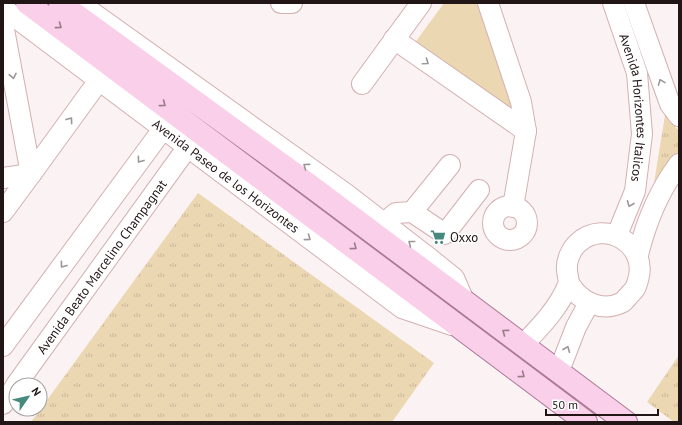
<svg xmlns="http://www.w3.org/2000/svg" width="682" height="425" font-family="'PT Sans',sans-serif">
	<defs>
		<pattern id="grass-tufts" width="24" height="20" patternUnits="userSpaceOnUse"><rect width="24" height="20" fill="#ecd7b3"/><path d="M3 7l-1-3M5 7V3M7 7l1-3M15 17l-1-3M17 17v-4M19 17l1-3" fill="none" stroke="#cab899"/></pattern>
	</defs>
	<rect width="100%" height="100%" fill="#fbf3f3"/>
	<path fill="url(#grass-tufts)" d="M 665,115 L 679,131 L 679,154 L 654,183 Z
		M 198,193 L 434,363 L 392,422 L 31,422 Z
		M 679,355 L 679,422 L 674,422 L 647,402 Z"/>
	<path fill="#ecd7b3" d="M 444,3 L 481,3 L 520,114 L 414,44 Z"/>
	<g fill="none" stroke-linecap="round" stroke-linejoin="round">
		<g stroke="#d4b0b1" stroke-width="22">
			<g id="minor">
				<path d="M 79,3 L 346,194 L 429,258 L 454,278 L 464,301"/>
				<path d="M 281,3 L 292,3"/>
				<path d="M 488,3 L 521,102 L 526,131 L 513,207"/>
				<path id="s1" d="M 613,3 L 637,73 L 642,134 L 635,191 L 617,235"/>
				<path d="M 634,3 L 670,104 L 679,116"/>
				<path id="s2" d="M 3,8 L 402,308 L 452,325"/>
				<path d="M 3,24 L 31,174 L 100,79"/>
				<path d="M 394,39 L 526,131"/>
				<path d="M 362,84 L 421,3"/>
				<path d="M 3,178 L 31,174"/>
				<circle cx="510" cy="223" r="17"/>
				<path d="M 3,212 L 31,174"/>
				<path d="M 412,212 L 450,165"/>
				<path d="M 384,223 L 396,213 L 412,212 L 445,234 L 479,190"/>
				<path d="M 638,255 C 646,222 658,192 679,164"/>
				<path d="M 523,345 C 541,326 558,309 568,285 C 570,281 567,275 567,270 C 566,261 571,249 578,243 C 605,218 649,245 638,280 C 637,284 636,288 633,291 C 630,294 626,299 623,302 C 602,313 580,302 569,283"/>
				<path d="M 3,346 L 163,129"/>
				<path d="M 559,371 L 576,327 L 589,303"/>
				<path id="s3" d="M 16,385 L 187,148"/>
				<path d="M 3,404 L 16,386"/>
			</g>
		</g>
		<g stroke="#ac7995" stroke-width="24">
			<path id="major" d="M 27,3 L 586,422
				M 60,3 L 296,175 L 626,422"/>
		</g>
		<use href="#minor" stroke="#fff" stroke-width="20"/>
		<use href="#major" stroke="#facfe9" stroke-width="22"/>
	</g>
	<defs><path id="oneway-chevron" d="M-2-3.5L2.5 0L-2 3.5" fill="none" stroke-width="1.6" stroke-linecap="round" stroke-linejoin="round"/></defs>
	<g stroke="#997b8a">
		<use href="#oneway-chevron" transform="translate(59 26) rotate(37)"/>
		<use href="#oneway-chevron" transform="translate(163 104) rotate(37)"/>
		<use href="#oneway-chevron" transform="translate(354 247) rotate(37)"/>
		<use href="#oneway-chevron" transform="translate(505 332) rotate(-143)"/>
		<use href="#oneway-chevron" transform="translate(522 375) rotate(37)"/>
	</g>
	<g stroke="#9c9696">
		<use href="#oneway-chevron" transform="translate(426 62) rotate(35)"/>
		<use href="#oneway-chevron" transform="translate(13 76) rotate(79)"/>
		<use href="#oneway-chevron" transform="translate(661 82) rotate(-111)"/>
		<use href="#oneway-chevron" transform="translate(70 120) rotate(-54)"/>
		<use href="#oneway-chevron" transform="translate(140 160) rotate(126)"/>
		<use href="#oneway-chevron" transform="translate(306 166) rotate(-144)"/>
		<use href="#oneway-chevron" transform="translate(630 204) rotate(112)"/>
		<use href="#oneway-chevron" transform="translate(308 238) rotate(37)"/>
		<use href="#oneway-chevron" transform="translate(411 243) rotate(-142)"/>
		<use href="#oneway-chevron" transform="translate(63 265) rotate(126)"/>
		<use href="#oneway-chevron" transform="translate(567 349) rotate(-68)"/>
	</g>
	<defs>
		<g id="supermarket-bare" transform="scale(1.2)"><path d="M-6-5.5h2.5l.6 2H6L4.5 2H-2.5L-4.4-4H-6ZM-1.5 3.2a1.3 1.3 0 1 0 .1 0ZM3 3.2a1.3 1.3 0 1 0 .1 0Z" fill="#468a7e" stroke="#fff" stroke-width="2.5" paint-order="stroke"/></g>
	</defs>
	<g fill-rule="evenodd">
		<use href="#supermarket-bare" x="438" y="237"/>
	</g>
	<g text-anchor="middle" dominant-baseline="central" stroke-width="3" stroke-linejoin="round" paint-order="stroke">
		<g font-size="13" fill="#221516" stroke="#fff">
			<text stroke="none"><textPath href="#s1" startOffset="108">Avenida Horizontes Italicos</textPath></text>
			<text stroke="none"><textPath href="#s2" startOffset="279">Avenida Paseo de los Horizontes</textPath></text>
			<text stroke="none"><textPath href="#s3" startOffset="146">Avenida Beato Marcelino Champagnat</textPath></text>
		</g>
		<g font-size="13" fill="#221516" stroke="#fff" text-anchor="start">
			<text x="450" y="237">Oxxo</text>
		</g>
	</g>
	<rect width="682" height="425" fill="none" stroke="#221516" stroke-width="8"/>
	<g transform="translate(28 397) rotate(56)"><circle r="19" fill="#ffffff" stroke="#a7a1a2"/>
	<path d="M0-3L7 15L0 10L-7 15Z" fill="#468a7e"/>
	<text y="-6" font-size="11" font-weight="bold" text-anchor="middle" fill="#221516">N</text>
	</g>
	<path d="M546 409v6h112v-6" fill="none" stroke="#221516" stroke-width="2"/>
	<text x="552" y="409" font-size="12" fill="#221516" stroke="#ffffff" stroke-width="3" paint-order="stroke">50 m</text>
</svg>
